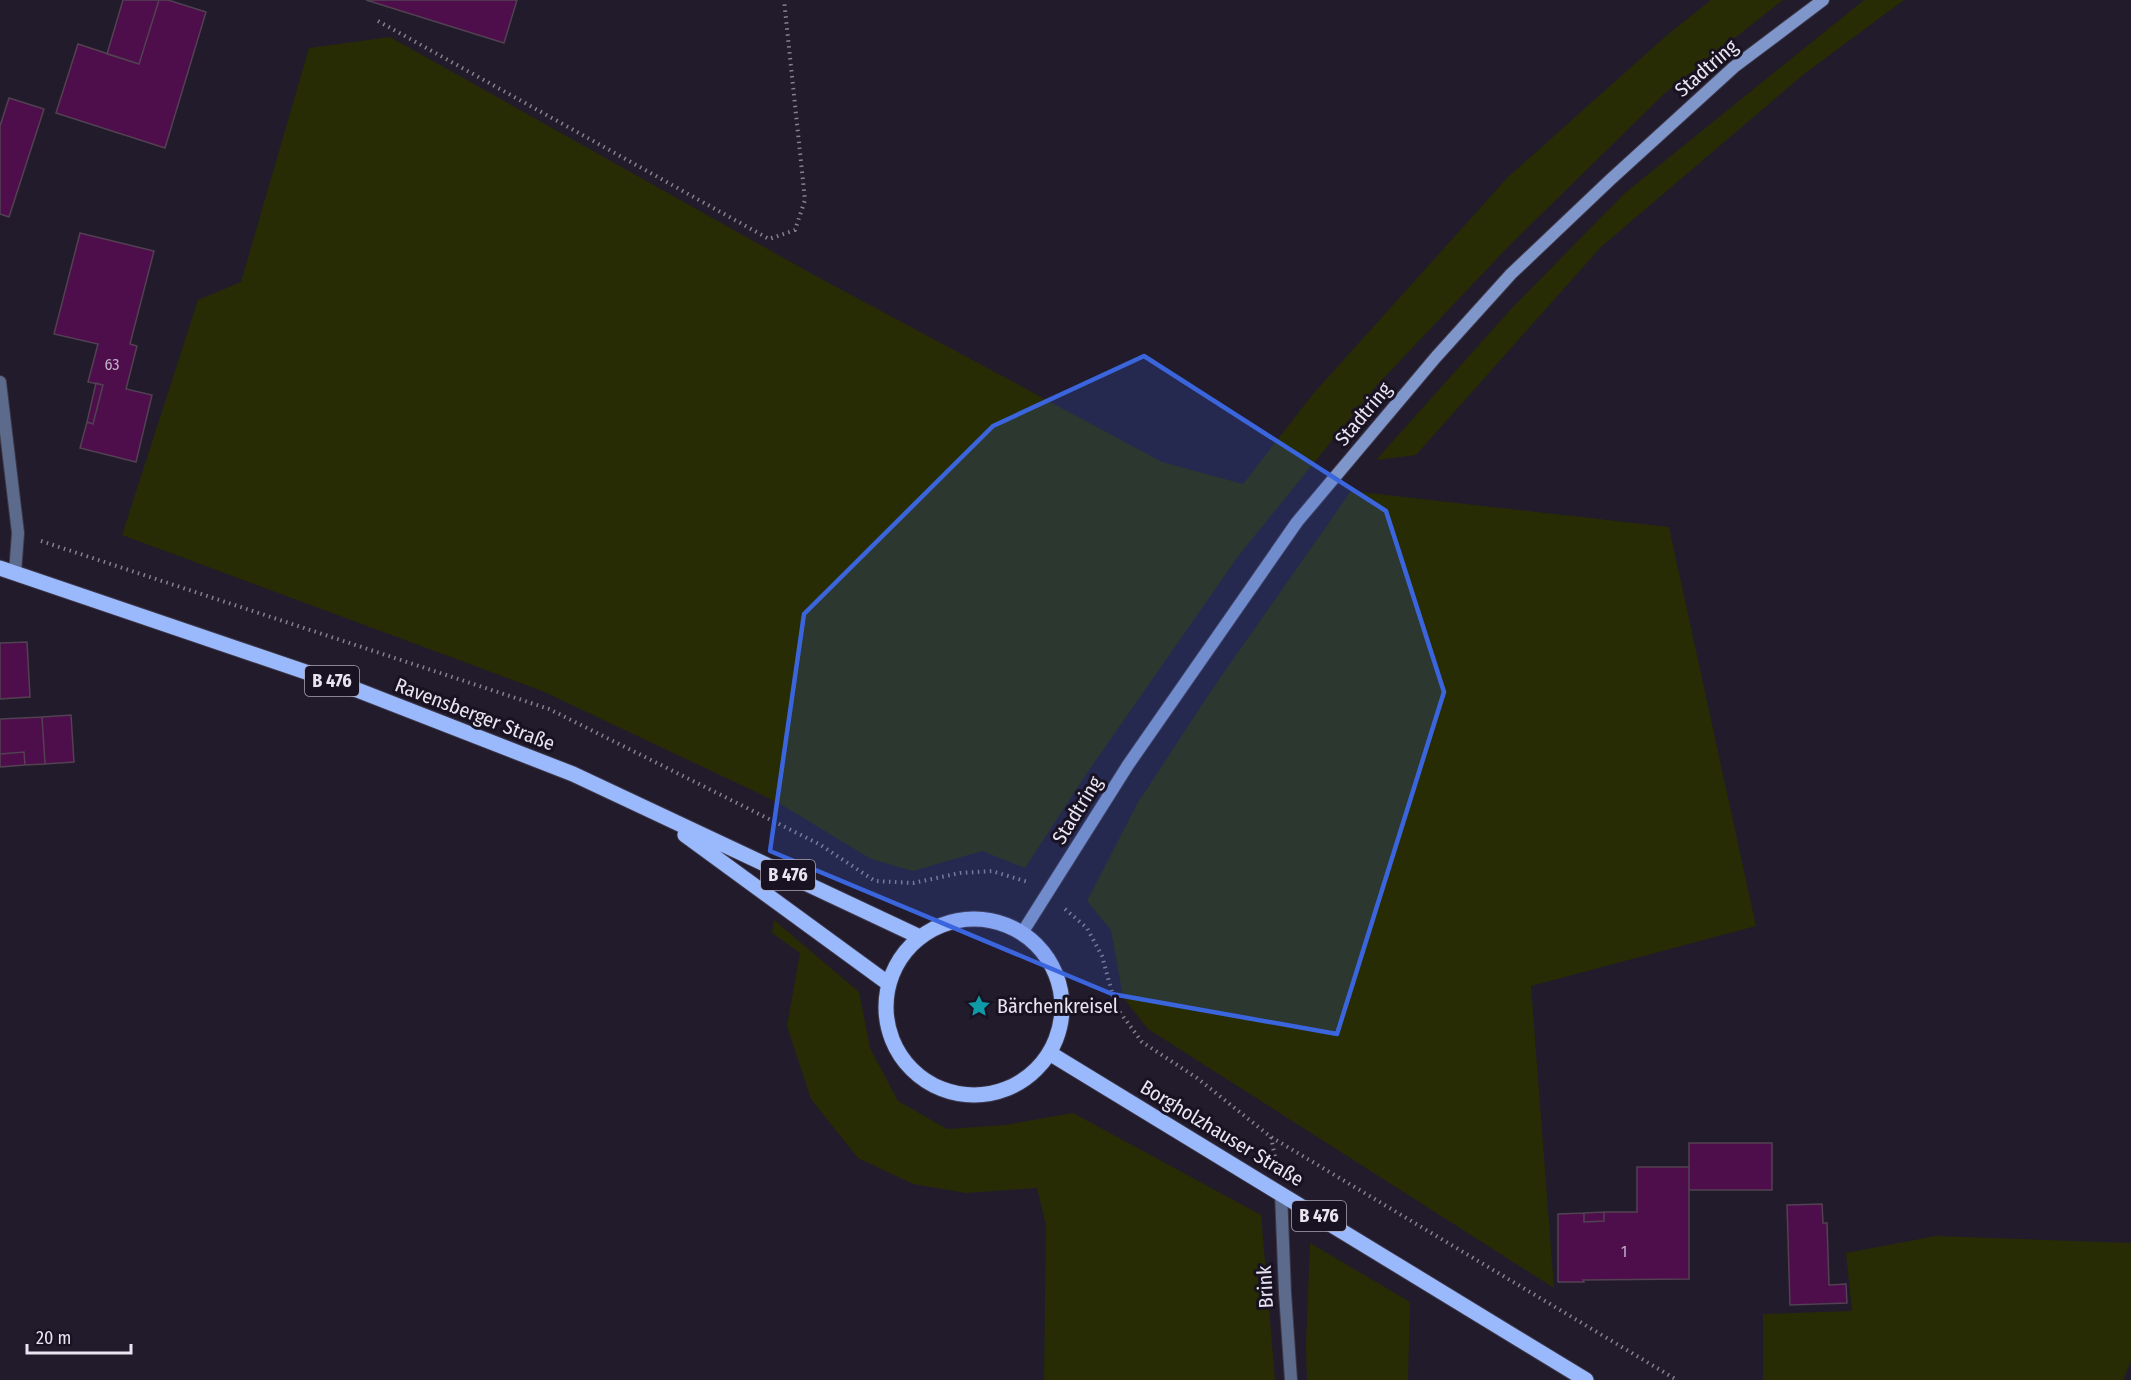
<svg xmlns="http://www.w3.org/2000/svg" width="2131" height="1380" font-family="'Fira Sans Condensed',sans-serif">
	<rect width="100%" height="100%" fill="#211b2c"/>
	<path fill="#282c04" d="M 1711,0 L 1783,0 L 1665,93 L 1508,247 L 1378,384 L 1239,555 L 1087,773 L 1025,868 L 982,851 L 913,871 L 871,859 L 777,802 L 542,691 L 122,535 L 198,300 L 241,282 L 309,48 L 390,37 L 814,275 L 1162,462 L 1243,484 L 1313,394 L 1508,177 L 1666,36 Z
		M 1864,0 L 1904,0 L 1804,74 L 1601,247 L 1416,455 L 1376,460 L 1512,308 L 1625,193 Z
		M 1351,491 L 1669,527 L 1756,926 L 1531,986 L 1554,1288 L 1148,1029 L 1123,997 L 1111,930 L 1087,901 L 1137,804 L 1211,691 Z
		M 774,920 L 859,992 L 870,1048 L 898,1101 L 947,1129 L 1005,1125 L 1073,1113 L 1261,1215 L 1275,1380 L 1044,1380 L 1046,1225 L 1037,1188 L 966,1193 L 913,1184 L 858,1158 L 811,1099 L 787,1026 L 800,953 L 772,933 Z
		M 1936,1236 L 2131,1243 L 2131,1361 L 2123,1380 L 1763,1380 L 1763,1314 L 1852,1311 L 1846,1253 Z
		M 1310,1243 L 1410,1302 L 1408,1380 L 1307,1380 L 1306,1345 Z"/>
	<path fill="#4e0e4c" stroke="#524151" stroke-width="1.5" d="M 123,0 L 159,0 L 139,64 L 107,54 Z
		M 159,0 L 168,0 L 206,12 L 165,148 L 56,113 L 78,44 L 139,64 Z
		M 366,0 L 517,0 L 504,43 Z
		M 9,98 L 44,109 L 9,217 L 0,214 L 0,126 Z
		M 80,233 L 154,251 L 130,344 L 137,346 L 126,389 L 152,395 L 136,462 L 80,448 L 87,422 L 93,424 L 103,385 L 88,382 L 98,344 L 54,334 Z
		M 96,383 L 103,385 L 93,424 L 87,422 Z
		M 27,642 L 30,697 L 0,699 L 0,643 Z
		M 71,715 L 74,762 L 45,764 L 42,717 Z
		M 42,717 L 45,764 L 25,765 L 24,752 L 0,754 L 0,719 Z
		M 24,752 L 25,765 L 0,767 L 0,754 Z
		M 1689,1143 L 1772,1143 L 1772,1190 L 1689,1190 Z
		M 1637,1167 L 1689,1167 L 1689,1279 L 1583,1280 L 1584,1282 L 1558,1282 L 1558,1214 L 1584,1213 L 1584,1222 L 1604,1221 L 1604,1212 L 1637,1212 Z
		M 1822,1204 L 1823,1223 L 1827,1223 L 1829,1285 L 1846,1284 L 1847,1303 L 1790,1305 L 1787,1205 Z
		M 1604,1212 L 1604,1221 L 1584,1222 L 1584,1213 Z"/>
	<g fill="none" stroke-linecap="round" stroke-linejoin="round">
		<g stroke="#3d3748" stroke-width="14">
			<path id="lane" d="M 0,382 L 18,533 L 15,573"/>
		</g>
		<g stroke="#3d3748" stroke-width="14">
			<path id="street" d="M 1281,1193 L 1285,1293 L 1291,1380"/>
		</g>
		<g stroke="#3d3748" stroke-width="14">
			<path id="secondary" d="M 1022,933 L 1128,765 L 1297,522 L 1436,357 L 1511,274 L 1610,180 L 1734,67 L 1823,0"/>
		</g>
		<g stroke="#3d3748" stroke-width="17">
			<path id="primary" d="M 0,568 L 347,686 L 573,774 L 920,937
				M 685,835 L 889,984
				M886 1007a88 88 0 1 1 176 0a88 88 0 1 1-176 0Z
				M 1051,1054 L 1586,1380"/>
		</g>
		<path stroke="#85818f" stroke-width="4" stroke-dasharray="1.5 4.5" stroke-linecap="butt" d="M 378,21 L 769,239 L 795,230 L 805,200 L 784,0
			M 41,541 L 549,709 L 819,844 L 875,881 L 913,883 L 960,873 L 992,871 L 1028,882
			M 1065,909 L 1087,928 L 1102,956 L 1116,1007 L 1142,1042 L 1197,1078 L 1271,1137 L 1677,1380
			M 1271,1137 L 1276,1162"/>
		<use href="#lane" stroke="#5c6b8b" stroke-width="12"/>
		<use href="#street" stroke="#5c6b8b" stroke-width="12"/>
		<use href="#secondary" stroke="#7f96ca" stroke-width="12"/>
		<use href="#primary" stroke="#9ab8fc" stroke-width="15"/>
	</g>
	<path fill="#3b65dc" fill-opacity="0.2" stroke="#3b65dc" stroke-width="4.5" stroke-linejoin="round" d="M 1144,356 L 1386,511 L 1444,692 L 1337,1034 L 1112,994 L 770,851 L 804,614 L 993,426 Z"/>
	<defs>
		<g id="sight-bare" transform="scale(1.8)"><path d="M0-6L1.8-2.2L6-1.7L2.9 1.2L3.7 5.4L0 3.3L-3.7 5.4L-2.9 1.2L-6-1.7L-1.8-2.2Z" fill="#0f9aa8" stroke="#181222" stroke-width="2.5" paint-order="stroke"/></g>
	</defs>
	<g fill-rule="evenodd">
		<use href="#sight-bare" x="979" y="1006"/>
	</g>
	<g text-anchor="middle" dominant-baseline="central" stroke-width="6" stroke-linejoin="round" paint-order="stroke">
		<g font-size="16" fill="#c2afc8">
			<text x="112" y="364">63</text>
			<text x="1624" y="1251">1</text>
		</g>
		<g fill="#181222" stroke="#aaa6b3" stroke-width="1.5">
			<rect x="305" y="666" width="54" height="30" rx="4.5"/>
			<rect x="761" y="860" width="54" height="30" rx="4.5"/>
			<rect x="1292" y="1201" width="54" height="30" rx="4.5"/>
		</g>
		<g font-size="18" font-weight="bold" fill="#e8e5f1">
			<text x="332" y="681">B 476</text>
			<text x="788" y="875">B 476</text>
			<text x="1319" y="1216">B 476</text>
		</g>
		<g font-size="20" fill="#e8e5f1" stroke="#181222">
			<text transform="translate(1706 68) rotate(-41)">Stadtring</text>
			<text transform="translate(1363 414) rotate(-50)">Stadtring</text>
			<text transform="translate(475 714) rotate(21)">Ravensberger Straße</text>
			<text transform="translate(1077 810) rotate(-58)">Stadtring</text>
			<text transform="translate(1222 1133) rotate(31)">Borgholzhauser Straße</text>
			<text transform="translate(1265 1287) rotate(-93)">Brink</text>
		</g>
		<g font-size="20" fill="#e8e5f1" stroke="#181222" text-anchor="start">
			<text x="997" y="1006">Bärchenkreisel</text>
		</g>
	</g>
	<path d="M27 1344v9h104v-9" fill="none" stroke="#e8e5f1" stroke-width="3"/>
	<text x="36" y="1344" font-size="18" fill="#e8e5f1" stroke="#181222" stroke-width="4.5" paint-order="stroke">20 m</text>
</svg>
